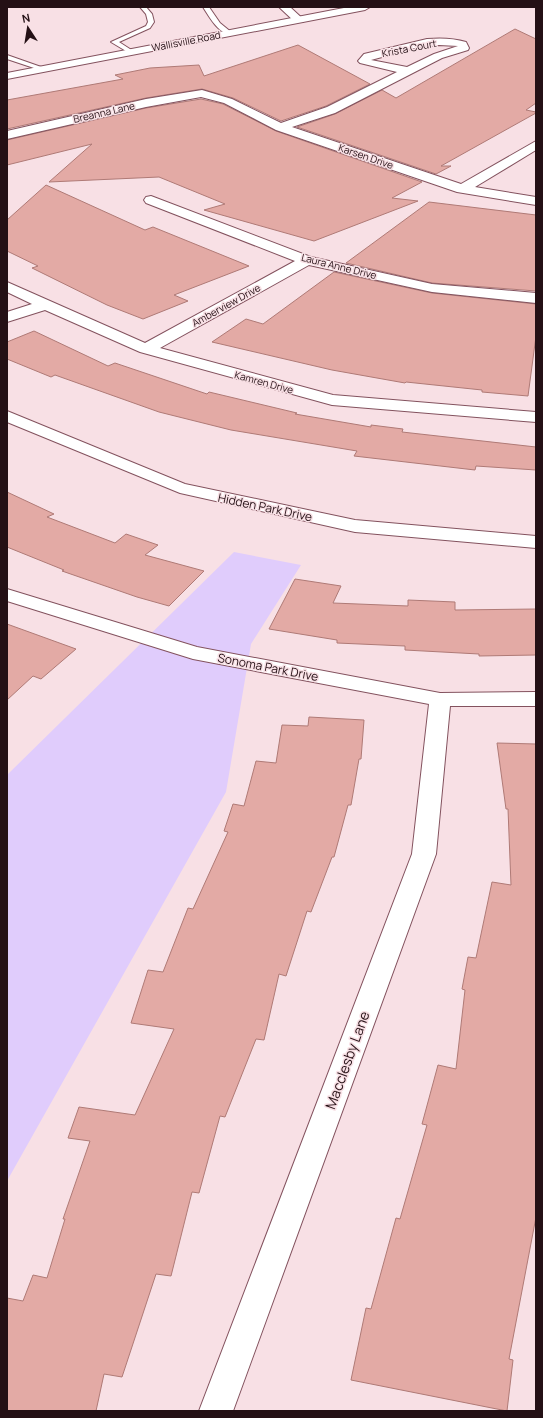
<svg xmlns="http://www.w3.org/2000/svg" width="543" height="1418" font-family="Manrope,sans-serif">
	<rect width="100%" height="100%" fill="#f8e0e5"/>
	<path fill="#e0ccfc" d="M 234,552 L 301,565 L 251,644 L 226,792 L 7,1181 L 7,775 Z"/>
	<path fill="#e3aaa5" stroke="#af7a76" d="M 515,29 L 536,39 L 536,103 L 526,110 L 536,112 L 536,113 L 441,166 L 451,166 L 436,174 L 297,127 L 335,114 L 382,90 L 396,98 Z
		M 298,45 L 370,84 L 326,106 L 281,121 L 233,98 L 202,89 L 146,98 L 7,129 L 7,100 L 123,79 L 115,75 L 150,68 L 199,65 L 204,76 Z
		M 201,99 L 223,104 L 276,131 L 422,182 L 392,198 L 418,201 L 314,241 L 204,210 L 225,204 L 159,177 L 49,182 L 92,144 L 7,165 L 7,140 L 146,108 Z
		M 46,185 L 145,230 L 153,227 L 249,266 L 174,295 L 188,301 L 143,319 L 107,305 L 32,268 L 38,266 L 7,251 L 7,220 Z
		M 429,202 L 536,215 L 536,291 L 432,283 L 346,263 Z
		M 334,272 L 432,293 L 536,304 L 536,336 L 528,396 L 482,392 L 482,390 L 406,382 L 405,383 L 332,370 L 212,342 L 246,319 L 263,324 Z
		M 34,331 L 108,366 L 115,363 L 207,394 L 209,392 L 297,413 L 295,414 L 371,427 L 371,425 L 403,429 L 402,432 L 536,447 L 536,470 L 476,466 L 475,470 L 354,456 L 357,451 L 231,430 L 159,412 L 55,375 L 51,377 L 7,359 L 7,342 Z
		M 7,492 L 54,514 L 47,517 L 115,543 L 126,534 L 158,545 L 145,555 L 204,571 L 169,606 L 137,597 L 62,571 L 64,570 L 7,547 Z
		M 295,579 L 341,586 L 333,603 L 408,606 L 408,600 L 455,602 L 455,610 L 536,609 L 536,655 L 479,656 L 479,654 L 405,650 L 405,646 L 337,643 L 337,640 L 269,629 Z
		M 7,624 L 76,649 L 41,679 L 33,676 L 7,700 Z
		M 309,717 L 364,720 L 361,759 L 359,759 L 351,805 L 348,805 L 334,857 L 332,857 L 311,912 L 307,911 L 286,976 L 279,974 L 264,1040 L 256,1039 L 225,1117 L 220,1116 L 199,1193 L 192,1192 L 171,1276 L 156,1274 L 122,1377 L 104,1374 L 96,1411 L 7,1411 L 7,1298 L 23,1301 L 33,1275 L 47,1278 L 65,1219 L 63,1219 L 90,1141 L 68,1138 L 79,1107 L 135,1115 L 174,1029 L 131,1023 L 148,970 L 163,972 L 188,908 L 193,909 L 228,832 L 224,831 L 233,804 L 244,806 L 256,761 L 276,763 L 282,725 L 308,726 Z
		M 497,743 L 536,744 L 536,1217 L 509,1359 L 513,1360 L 507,1411 L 351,1380 L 366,1308 L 371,1309 L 396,1218 L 400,1219 L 427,1125 L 422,1124 L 438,1065 L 456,1069 L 465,990 L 462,989 L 468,957 L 476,958 L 492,882 L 511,885 L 508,809 L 506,809 Z"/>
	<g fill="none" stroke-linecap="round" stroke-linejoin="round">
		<g stroke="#83525e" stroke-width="2">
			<path id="service" d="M 140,7 L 146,7 L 152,14 L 154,22 L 150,28 L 119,42 L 133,51 L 134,52 L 131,54 L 111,42 L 146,26 L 148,22 L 146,14 Z
				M 203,7 L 209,7 L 220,23 L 231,32 L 231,34 C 219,35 209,16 203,7 Z
				M 7,55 L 44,68 L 45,69 L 40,70 L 7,59 Z"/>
		</g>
		<g stroke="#83525e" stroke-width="2">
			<path id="minor" d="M 279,7 L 290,7 L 304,20 L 303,22 L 295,22 Z
				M 427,39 C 440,38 453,38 466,42 L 469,48 L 468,50 L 442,58 L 335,113 L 292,127 L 461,184 L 536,141 L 536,150 L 475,187 L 536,197 L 536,205 L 457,192 L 276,130 L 224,103 L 201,97 L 146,107 L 7,139 L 7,131 L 146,99 L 202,90 L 232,99 L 281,123 L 327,107 L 397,72 L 360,63 L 358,61 L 364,54 ZM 439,45 L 458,46 L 434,54 L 407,67 L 371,60 L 415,48 Z
				M 151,196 L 311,257 L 432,284 L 536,293 L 536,303 L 432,292 L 309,265 L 160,348 L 333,395 L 536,412 L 536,422 L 332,405 L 140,352 L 45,310 L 7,322 L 7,312 L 32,304 L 7,292 L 7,282 L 145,343 L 295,261 L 146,203 L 144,200 L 146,197 Z
				M 7,589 L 197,647 L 440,693 L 536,692 L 536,706 L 450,706 L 436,854 L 233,1411 L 199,1411 L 412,854 L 429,704 L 193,659 L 7,601 Z"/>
		</g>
		<g stroke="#83525e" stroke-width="2">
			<path id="tertiary" d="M 7,411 L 185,484 L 355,520 L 536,536 L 536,548 L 355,532 L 180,493 L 7,422 Z"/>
		</g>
		<g stroke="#83525e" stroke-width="2">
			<path id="secondary" d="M 349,7 L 370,7 L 365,10 L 7,79 L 7,73 Z"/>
		</g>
		<use href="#service" fill="#fff" fill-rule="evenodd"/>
		<use href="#minor" fill="#fff" fill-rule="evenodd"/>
		<use href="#tertiary" fill="#fff" fill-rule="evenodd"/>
		<use href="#secondary" fill="#fff" fill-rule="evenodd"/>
	</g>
	<g text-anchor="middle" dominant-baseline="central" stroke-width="3" stroke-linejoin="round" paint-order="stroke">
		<g font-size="10" fill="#241015" stroke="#f8e0e5">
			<text transform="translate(186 41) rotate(-11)">Wallisville Road</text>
			<text transform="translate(409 48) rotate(-11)">Krista Court</text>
			<text transform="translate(104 112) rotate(-13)">Breanna Lane</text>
			<text transform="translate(366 156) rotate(19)">Karsen Drive</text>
			<text transform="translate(339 266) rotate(14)">Laura Anne Drive</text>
			<text transform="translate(226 305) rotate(-29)">Amberview Drive</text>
			<text transform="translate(264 382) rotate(15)">Kamren Drive</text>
		</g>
		<g font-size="12" fill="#241015" stroke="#f8e0e5">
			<text transform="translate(265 507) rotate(12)">Hidden Park Drive</text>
			<text transform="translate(268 667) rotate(11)">Sonoma Park Drive</text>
		</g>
		<g font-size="14" fill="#241015" stroke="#f8e0e5">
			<text transform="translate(347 1060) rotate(-70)">Macclesby Lane</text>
		</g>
	</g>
	<rect width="543" height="1418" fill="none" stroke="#241015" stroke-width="16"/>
	<g transform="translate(28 28) rotate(348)" stroke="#f8e0e5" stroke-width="3" paint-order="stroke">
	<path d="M0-3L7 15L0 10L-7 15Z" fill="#241015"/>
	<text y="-6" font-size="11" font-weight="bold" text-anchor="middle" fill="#241015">N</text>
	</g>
</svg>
